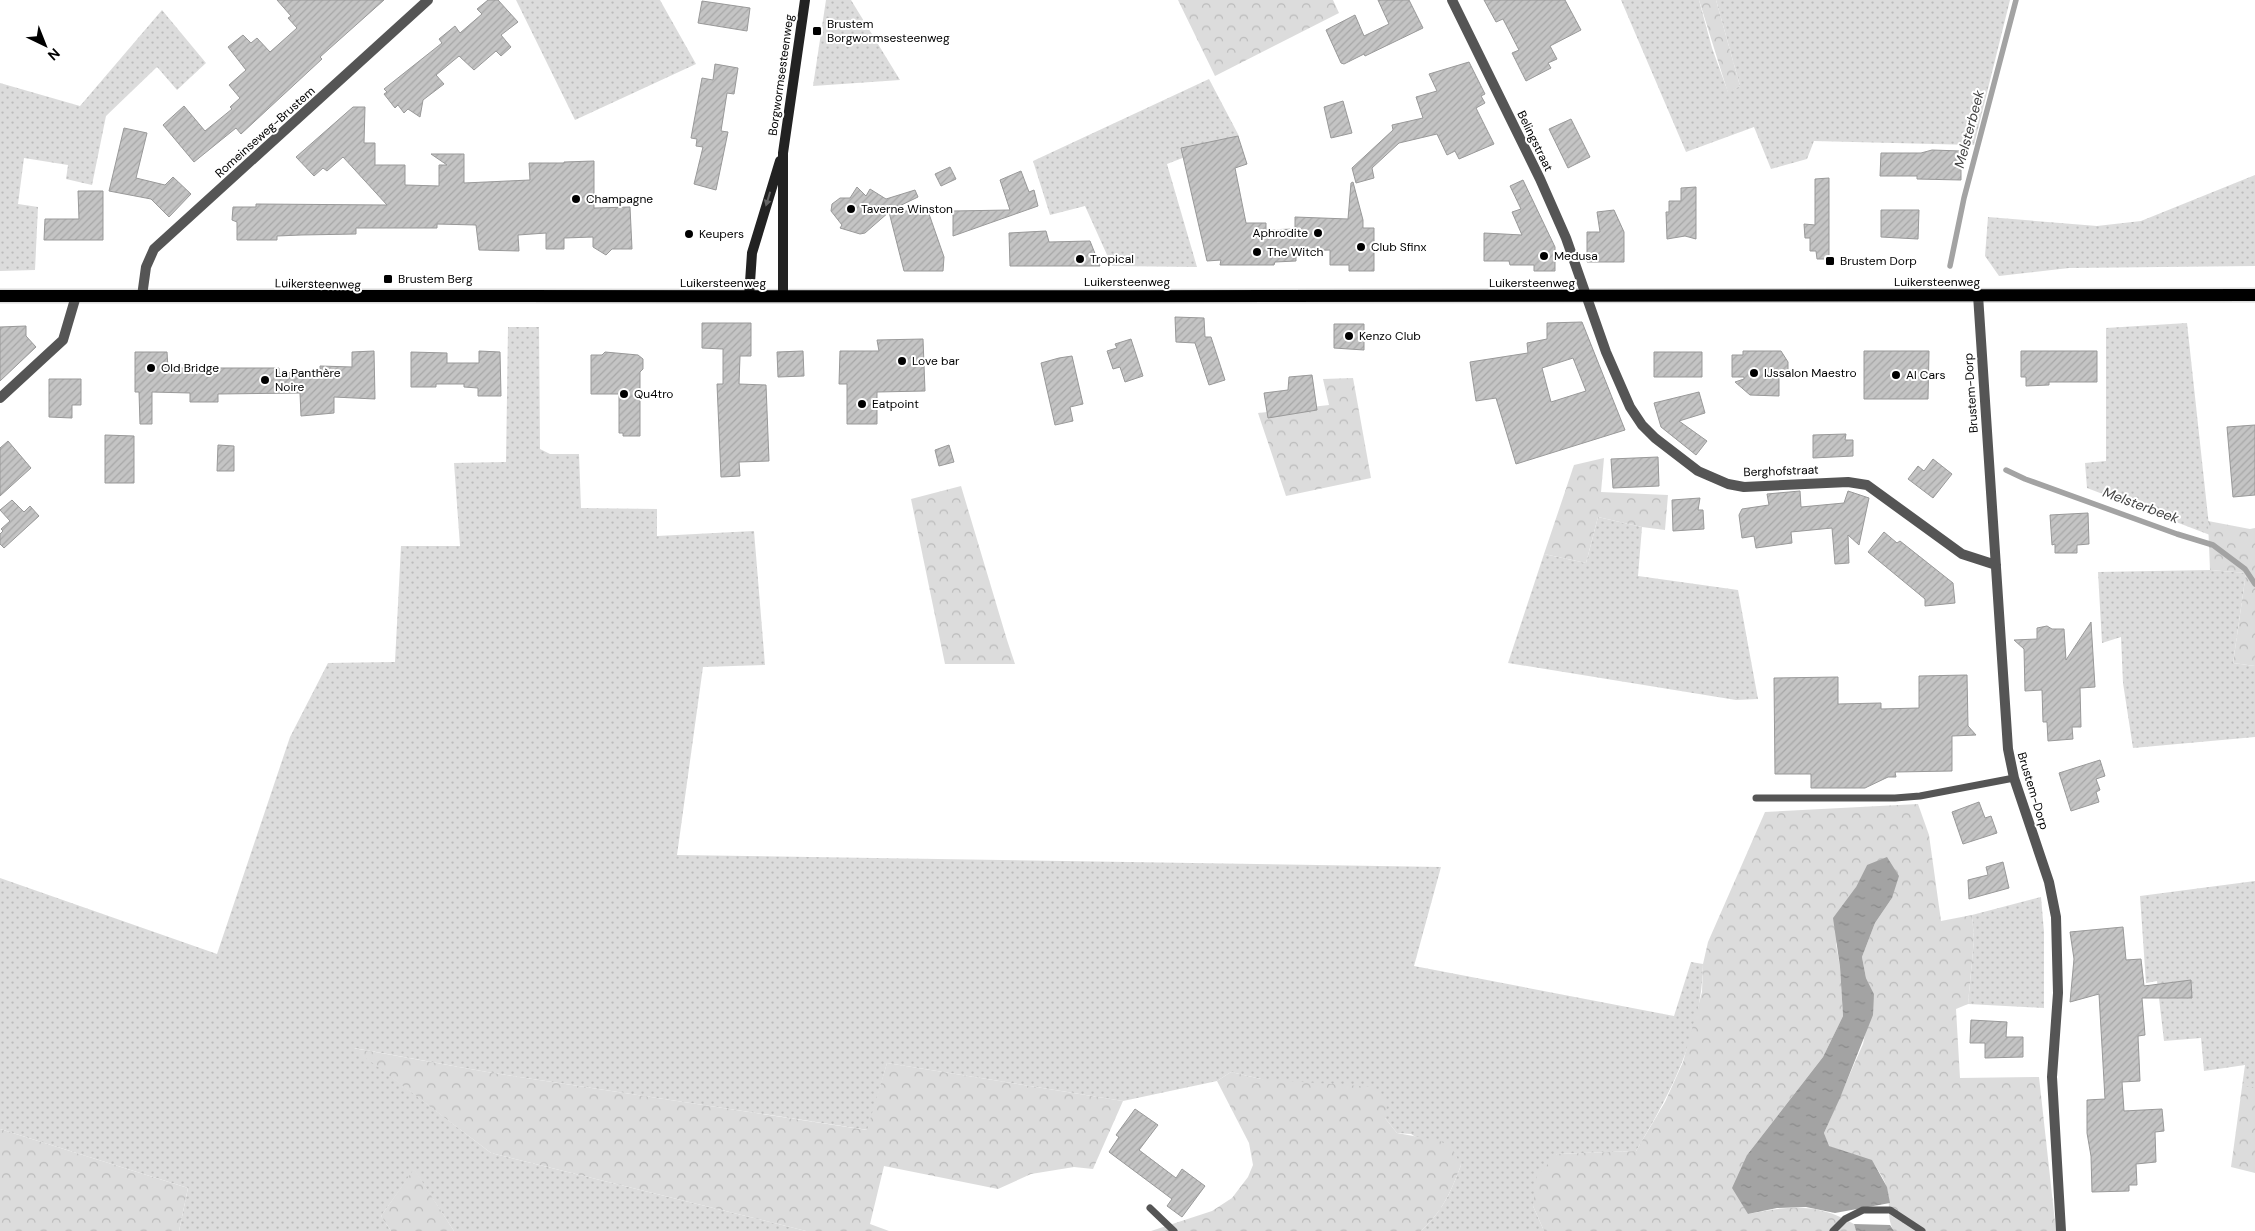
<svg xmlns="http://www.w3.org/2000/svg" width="2255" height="1231" font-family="'DM Sans',sans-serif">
	<defs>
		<pattern id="grass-dots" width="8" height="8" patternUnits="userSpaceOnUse" patternTransform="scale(1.25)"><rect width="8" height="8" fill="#dcdcdc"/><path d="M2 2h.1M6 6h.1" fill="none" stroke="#bbb" stroke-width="1.8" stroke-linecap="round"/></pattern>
		<pattern id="forest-crowns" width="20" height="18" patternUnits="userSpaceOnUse" patternTransform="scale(1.25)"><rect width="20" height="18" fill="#dcdcdc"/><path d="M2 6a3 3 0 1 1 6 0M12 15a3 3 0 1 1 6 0" fill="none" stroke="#bbb"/></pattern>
		<pattern id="water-ripples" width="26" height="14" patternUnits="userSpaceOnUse" patternTransform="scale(1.25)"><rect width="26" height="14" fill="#a3a3a3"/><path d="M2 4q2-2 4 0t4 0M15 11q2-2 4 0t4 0" fill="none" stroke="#8b8b8b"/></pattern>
		<pattern id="building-hatch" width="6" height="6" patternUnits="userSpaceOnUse" patternTransform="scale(1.25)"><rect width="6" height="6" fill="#c4c4c4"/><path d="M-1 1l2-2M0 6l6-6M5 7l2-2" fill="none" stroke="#a7a7a7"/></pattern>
	</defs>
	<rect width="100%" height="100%" fill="#fff"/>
	<path fill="url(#grass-dots)" d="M 516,0 L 660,0 L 696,64 L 575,120 Z
		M 826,0 L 851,0 L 900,80 L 813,86 Z
		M 1621,0 L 1699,0 L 1712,48 L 1728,92 L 1740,86 L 1716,0 L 2010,0 L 1974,145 L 1814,141 L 1807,159 L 1771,169 L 1754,127 L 1686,152 Z
		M 162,10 L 206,63 L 177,90 L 157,67 L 106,116 L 92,185 L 66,179 L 68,165 L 24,158 L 18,204 L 38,207 L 35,270 L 0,271 L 0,83 L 80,106 Z
		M 1209,79 L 1239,136 L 1167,164 L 1197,267 L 1112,266 L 1085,206 L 1050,215 L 1033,161 Z
		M 2255,175 L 2255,266 L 2069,268 L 1999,276 L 1985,256 L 1988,217 L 2097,226 L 2141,221 Z
		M 2187,323 L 2210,535 L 2087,488 L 2085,463 L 2106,461 L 2106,328 Z
		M 508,327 L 539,327 L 540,449 L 550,454 L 579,454 L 581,508 L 657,509 L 657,536 L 754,531 L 765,665 L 703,667 L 677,855 L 1441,867 L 1414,966 L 1674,1016 L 1691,962 L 1703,964 C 1702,1033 1671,1093 1636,1151 L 1557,1154 L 1533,1206 L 1544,1231 L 1421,1231 C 1442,1212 1451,1192 1461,1165 L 1411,1134 L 1397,1133 L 1385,1118 L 1261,1079 L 1231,1072 L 1217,1081 L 1123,1101 L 887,1063 L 868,1130 L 487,1072 L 354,1048 L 491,1153 L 806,1231 L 454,1231 L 414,1170 L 381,1216 L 391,1231 L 179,1231 L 188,1188 L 0,1129 L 0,878 L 217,954 L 290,737 L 328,663 L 395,662 L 401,546 L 460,546 L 454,463 L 506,462 Z
		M 1598,517 L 1642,527 L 1638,576 L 1738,590 L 1758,699 L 1736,700 L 1508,663 L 1544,554 L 1586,563 Z
		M 2210,570 L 2246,573 L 2233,663 L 2255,666 L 2255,737 L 2133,748 L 2123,683 L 2121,637 L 2102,643 L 2098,572 Z
		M 2255,881 L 2255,1087 L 2242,1087 L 2245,1065 L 2204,1071 L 2201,1038 L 2164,1041 L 2157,981 L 2146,983 L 2140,896 Z
		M 2041,897 L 2044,932 L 2044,1008 L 1968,1004 L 1974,939 L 1972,915 Z"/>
	<path fill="url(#forest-crowns)" d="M 1178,0 L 1333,0 L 1339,13 L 1215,76 Z
		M 1699,0 L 1716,0 L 1740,86 L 1728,93 Z
		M 1353,378 L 1371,478 L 1286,496 L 1258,413 L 1329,405 L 1323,379 Z
		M 1604,458 L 1601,492 L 1668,495 L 1665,530 L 1642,527 L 1598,517 L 1586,563 L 1544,554 L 1574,465 Z
		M 961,486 L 1007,640 L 1015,664 L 945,664 L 911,499 Z
		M 2208,521 L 2250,529 L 2255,528 L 2255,666 L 2233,663 L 2246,573 L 2210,570 Z
		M 1918,804 L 1929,835 L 1941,921 L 1972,915 L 1974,939 L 1968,1004 L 1956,1009 L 1960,1078 L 2039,1077 L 2056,1231 L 1894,1231 C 1886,1219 1891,1203 1887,1189 C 1885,1179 1877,1169 1872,1161 L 1828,1146 L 1824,1133 L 1863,1044 L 1874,994 L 1866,978 L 1862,957 L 1875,923 L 1892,898 L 1867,865 L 1856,887 L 1836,944 L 1840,967 L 1843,1016 L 1823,1057 L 1747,1155 L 1748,1214 C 1788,1206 1817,1202 1854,1224 L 1856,1231 L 1544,1231 L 1533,1206 L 1537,1176 L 1557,1154 L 1636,1151 L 1665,1102 L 1683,1062 L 1702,992 L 1703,964 L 1708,942 L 1765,812 Z
		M 353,1048 L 487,1072 L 867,1130 L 887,1063 L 1123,1101 L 1093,1169 L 1074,1167 L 1031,1174 L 998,1189 L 884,1166 L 870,1224 L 889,1231 L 806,1231 L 491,1153 Z
		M 1231,1072 L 1261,1079 L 1374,1087 L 1387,1103 L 1385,1118 L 1397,1133 L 1440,1141 L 1452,1148 L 1461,1165 C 1451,1192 1442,1212 1421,1231 L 1151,1231 L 1212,1211 L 1232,1198 L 1248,1177 L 1253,1165 L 1249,1143 L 1217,1081 Z
		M 2242,1087 L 2255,1087 L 2255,1173 L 2231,1167 Z
		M 0,1129 L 188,1188 L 179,1231 L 0,1231 Z
		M 414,1169 L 454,1231 L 391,1231 L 381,1216 Z"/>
	<path fill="url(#water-ripples)" d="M 1887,857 L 1899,876 L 1892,898 L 1875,923 L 1862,957 L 1866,978 L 1874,994 L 1873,1015 L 1840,1098 L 1824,1133 L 1829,1146 L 1872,1160 L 1887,1187 L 1890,1203 L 1835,1213 L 1806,1207 L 1777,1208 L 1748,1214 L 1732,1188 L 1747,1155 L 1823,1057 L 1843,1016 L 1840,967 L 1833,918 L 1856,887 L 1867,865 Z
		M 1854,1224 L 1890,1225 L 1894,1231 L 1856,1231 Z"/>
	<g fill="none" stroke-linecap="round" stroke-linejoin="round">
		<path stroke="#a3a3a3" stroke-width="5.5" d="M 1950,266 L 1964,198 L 2016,0
			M 2006,470 L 2025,479 L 2177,534 L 2213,545 L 2245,569 L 2255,584"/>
	</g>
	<path fill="url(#building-hatch)" stroke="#999" fill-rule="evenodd" d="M 277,0 L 384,0 L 320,57 L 322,59 L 241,134 L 236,128 L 194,162 L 163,125 L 184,106 L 205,131 L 232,109 L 230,107 L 240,98 L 229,85 L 246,70 L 228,47 L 243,35 L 251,43 L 257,38 L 270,52 L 297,28 L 288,18 L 291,16 Z
		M 488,0 L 498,0 L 518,22 L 501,35 L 511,47 L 501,56 L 496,51 L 474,70 L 459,56 L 436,75 L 444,84 L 423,100 L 420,117 L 408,109 L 404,113 L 398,105 L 395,108 L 384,94 L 387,92 L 384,89 L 442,43 L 439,39 L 455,26 L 460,33 L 482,14 L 477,9 Z
		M 1378,0 L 1409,0 L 1423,28 L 1365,56 L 1364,54 L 1344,64 L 1341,63 L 1326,30 L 1355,15 L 1364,36 L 1389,24 Z
		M 1484,0 L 1565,0 L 1581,30 L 1550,46 L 1557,59 L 1548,63 L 1551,68 L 1526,81 L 1512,53 L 1519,50 L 1503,19 L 1496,22 Z
		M 702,1 L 750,8 L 747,31 L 698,23 Z
		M 1469,62 L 1485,94 L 1481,96 L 1485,103 L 1476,108 L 1494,144 L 1459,159 L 1455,151 L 1447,155 L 1437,134 L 1399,143 L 1372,168 L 1374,178 L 1356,183 L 1352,168 L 1393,130 L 1392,125 L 1423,118 L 1416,97 L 1437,91 L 1429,74 Z
		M 715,64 L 738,68 L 734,94 L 727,93 L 721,131 L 728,132 L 716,190 L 694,184 L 703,147 L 696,146 L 697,139 L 691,138 L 702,78 L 713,80 Z
		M 1343,101 L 1352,133 L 1331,138 L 1324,107 Z
		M 353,107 L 365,107 L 364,143 L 375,143 L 375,165 L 405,165 L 405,185 L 439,186 L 439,165 L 447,165 L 431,154 L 464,154 L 464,183 L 530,180 L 529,163 L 564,163 L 564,162 L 594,161 L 594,208 L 630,207 L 632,249 L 612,249 L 606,255 L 593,247 L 593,237 L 564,238 L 564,249 L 546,249 L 546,233 L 518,235 L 519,251 L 479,250 L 476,225 L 437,224 L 437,228 L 356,228 L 356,234 L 301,235 L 277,236 L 277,240 L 237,240 L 237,222 L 232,220 L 233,207 L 256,207 L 256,204 L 387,205 L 343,157 L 327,171 L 323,168 L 314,176 L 296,157 Z
		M 1571,119 L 1590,157 L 1568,168 L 1549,129 Z
		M 124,128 L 147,133 L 136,178 L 165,185 L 173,177 L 191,194 L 169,217 L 151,199 L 109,191 Z
		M 1238,136 L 1247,164 L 1235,168 L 1246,223 L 1266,223 L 1266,230 L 1295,229 L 1295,217 L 1348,219 L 1351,183 L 1353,182 L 1363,220 L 1363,228 L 1374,228 L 1374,271 L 1349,271 L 1349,265 L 1330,265 L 1330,250 L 1296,251 L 1296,261 L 1275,262 L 1274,265 L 1220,265 L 1221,260 L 1207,261 L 1181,148 Z
		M 1932,150 L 1961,151 L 1961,180 L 1917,179 L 1917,176 L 1880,176 L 1881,153 L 1921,153 Z
		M 950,167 L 956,179 L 941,186 L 935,174 Z
		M 1021,171 L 1029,192 L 1034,190 L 1038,206 L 953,236 L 953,211 L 1010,210 L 1000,180 Z
		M 1829,178 L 1829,259 L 1817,259 L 1816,251 L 1810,251 L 1810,238 L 1805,238 L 1804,224 L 1815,225 L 1815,179 Z
		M 1523,180 L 1555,247 L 1555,271 L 1534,271 L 1534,265 L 1510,265 L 1509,261 L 1484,261 L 1484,233 L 1522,235 L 1512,212 L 1521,209 L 1510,186 Z
		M 857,187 L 866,196 L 870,189 L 886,199 L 915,190 L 918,197 L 889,211 L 928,211 L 944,257 L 943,271 L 904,271 L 889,212 L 865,233 L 860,234 L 840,228 L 842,225 L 831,211 L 832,204 L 840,198 L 850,198 Z
		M 1696,187 L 1696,239 L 1685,236 L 1667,239 L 1666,212 L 1669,212 L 1669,201 L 1681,201 L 1681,188 Z
		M 78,191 L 103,191 L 103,240 L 44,240 L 45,219 L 79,219 Z
		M 1614,210 L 1624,232 L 1624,262 L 1587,262 L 1587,232 L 1600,232 L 1597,212 Z
		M 1881,210 L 1919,210 L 1918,239 L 1881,237 Z
		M 1046,231 L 1049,242 L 1090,241 L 1100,266 L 1010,266 L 1009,233 Z
		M 1175,317 L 1204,318 L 1205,337 L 1211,337 L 1225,380 L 1209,385 L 1195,343 L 1176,342 Z
		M 1582,322 L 1625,430 L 1516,464 L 1496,398 L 1476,401 L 1470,362 L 1528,353 L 1527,343 L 1547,339 L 1547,323 ZM 1573,358 L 1586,391 L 1551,402 L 1542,368 Z
		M 702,323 L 751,323 L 751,356 L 740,356 L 739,384 L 766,385 L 769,461 L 739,462 L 740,476 L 721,477 L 717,384 L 723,384 L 723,349 L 702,348 Z
		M 1334,324 L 1364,324 L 1364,350 L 1334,348 Z
		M 26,326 L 26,336 L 36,347 L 0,381 L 0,327 Z
		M 923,339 L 925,391 L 877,392 L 877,424 L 847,424 L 847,384 L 839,384 L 840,351 L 879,351 L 877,340 Z
		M 1131,339 L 1143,376 L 1125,382 L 1120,367 L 1113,369 L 1107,351 L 1117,348 L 1115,344 Z
		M 374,351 L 375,399 L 334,397 L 334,413 L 301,416 L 300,393 L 218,394 L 218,402 L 190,402 L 190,393 L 152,392 L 152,424 L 140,424 L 139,392 L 135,392 L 135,352 L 167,352 L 168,368 L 279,368 L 279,373 L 320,372 L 320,366 L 352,367 L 352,352 Z
		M 479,351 L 500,352 L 501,396 L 478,396 L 478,388 L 464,387 L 464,384 L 436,384 L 436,387 L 411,387 L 411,352 L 447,353 L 447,363 L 479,363 Z
		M 803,351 L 804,376 L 778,377 L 777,352 Z
		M 1743,351 L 1781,351 L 1788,362 L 1788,371 L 1782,371 L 1782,374 L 1779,374 L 1779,396 L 1750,395 L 1735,382 L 1744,379 L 1744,377 L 1732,377 L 1732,355 L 1743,355 Z
		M 1864,351 L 1929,351 L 1928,399 L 1864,399 Z
		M 2021,351 L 2097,351 L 2097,382 L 2049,382 L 2049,385 L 2026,386 L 2026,377 L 2021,377 Z
		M 605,352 L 638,355 L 643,359 L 643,369 L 640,372 L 640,436 L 623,436 L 623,433 L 619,433 L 619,394 L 591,394 L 591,355 L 602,355 Z
		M 1654,352 L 1702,352 L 1702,377 L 1654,377 Z
		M 1072,356 L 1083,404 L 1070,407 L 1073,421 L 1055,425 L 1041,363 L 1059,358 Z
		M 1312,375 L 1317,410 L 1268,418 L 1264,393 L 1288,390 L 1289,377 Z
		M 49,379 L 81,379 L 81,405 L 72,405 L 72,418 L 49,417 Z
		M 1699,392 L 1705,413 L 1679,421 L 1707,441 L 1696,455 L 1661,427 L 1654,403 Z
		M 2255,425 L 2255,495 L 2233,497 L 2227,427 Z
		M 1846,434 L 1845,440 L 1853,440 L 1853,456 L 1813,458 L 1813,435 Z
		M 105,435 L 134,436 L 134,483 L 105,483 Z
		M 8,441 L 31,468 L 0,496 L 0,448 Z
		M 218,445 L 234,446 L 234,471 L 217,471 Z
		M 949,445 L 954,462 L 939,466 L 935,450 Z
		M 1658,457 L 1659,486 L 1613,488 L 1611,459 Z
		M 1933,459 L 1952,474 L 1933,498 L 1908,479 L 1918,466 L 1924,471 Z
		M 1800,491 L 1801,507 L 1844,503 L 1848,491 L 1869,498 L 1859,545 L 1848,535 L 1849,563 L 1835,564 L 1832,528 L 1791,532 L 1792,543 L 1756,548 L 1754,536 L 1742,538 L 1739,515 L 1742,509 L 1769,505 L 1767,494 Z
		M 1700,498 L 1698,510 L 1703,510 L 1704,529 L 1673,531 L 1672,500 Z
		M 12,500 L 24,512 L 30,506 L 39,516 L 4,548 L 0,544 L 0,534 L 3,531 L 1,529 L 10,521 L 0,510 Z
		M 2088,513 L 2089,544 L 2077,545 L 2077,553 L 2055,553 L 2055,544 L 2052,545 L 2050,515 Z
		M 1884,532 L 1897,543 L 1900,541 L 1953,583 L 1955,603 L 1925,606 L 1925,599 L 1868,552 Z
		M 2091,622 L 2095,687 L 2080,688 L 2081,727 L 2072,727 L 2073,739 L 2048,741 L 2047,722 L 2043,722 L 2042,690 L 2025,691 L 2024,649 L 2014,640 L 2037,639 L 2037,628 L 2047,626 L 2052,629 L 2064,629 L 2066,660 Z
		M 1967,675 L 1968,726 L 1976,735 L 1952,736 L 1952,771 L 1895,772 L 1896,777 L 1888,777 L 1865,788 L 1811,788 L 1811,774 L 1775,774 L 1774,678 L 1838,677 L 1838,704 L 1881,703 L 1881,709 L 1919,708 L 1919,676 Z
		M 2100,760 L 2105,776 L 2096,779 L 2100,790 L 2096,792 L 2099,802 L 2071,811 L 2059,773 Z
		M 1979,802 L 1985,818 L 1991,816 L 1997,833 L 1963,844 L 1952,812 Z
		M 2003,862 L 2009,888 L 1969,899 L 1968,880 L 1988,875 L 1986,867 Z
		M 2123,927 L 2126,960 L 2141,959 L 2144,986 L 2191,980 L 2192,998 L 2142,998 L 2145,1035 L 2138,1036 L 2140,1081 L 2122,1082 L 2124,1111 L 2162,1109 L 2164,1131 L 2155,1132 L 2156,1162 L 2136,1164 L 2137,1185 L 2129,1185 L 2129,1191 L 2092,1192 L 2091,1156 L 2087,1133 L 2087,1100 L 2105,1099 L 2099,994 L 2070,1002 L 2074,959 L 2070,932 Z
		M 1971,1020 L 2007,1022 L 2006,1037 L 2023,1037 L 2023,1057 L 1985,1058 L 1985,1043 L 1970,1043 Z
		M 1135,1109 L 1158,1125 L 1139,1150 L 1176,1178 L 1182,1169 L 1205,1186 L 1182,1217 L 1167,1206 L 1172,1199 L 1109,1152 L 1119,1137 L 1116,1135 Z"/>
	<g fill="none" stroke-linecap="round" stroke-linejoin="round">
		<g stroke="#dbdbdb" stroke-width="15">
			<path id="primary" d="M 0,296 C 752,297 1503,296 2255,295"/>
		</g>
		<path stroke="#555" stroke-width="7" d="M 1756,798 L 1895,798 L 1920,796 L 2014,778
			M 1150,1208 L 1174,1231
			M 1833,1231 L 1845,1219 L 1863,1210 L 1890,1210 L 1922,1231"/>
		<path stroke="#555" stroke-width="10" d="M 1452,0 L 1540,179 L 1566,238 L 1606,352 L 1630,407 L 1642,425 L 1655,438 L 1698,471 L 1728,484 L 1744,487 L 1848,482 L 1867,485 L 1962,554 L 1996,565
			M 1978,295 L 2008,749 L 2014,778 L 2049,882 L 2056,917 L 2058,993 L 2052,1077 L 2061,1231
			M 142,296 L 146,267 L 154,249 L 428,0
			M 0,398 L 63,340 L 76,296"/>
		<path stroke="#222" stroke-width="10" d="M 749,297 L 752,253 L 780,161
			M 783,297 L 783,153 L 805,0"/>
		<use href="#primary" stroke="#000" stroke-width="12"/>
	</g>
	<defs><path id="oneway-solid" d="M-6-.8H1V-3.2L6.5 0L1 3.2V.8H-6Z" transform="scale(1.25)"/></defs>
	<use fill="#646464" href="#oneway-solid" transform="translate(768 199) rotate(107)"/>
	<g fill="#000" stroke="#fff" stroke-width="2">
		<rect x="812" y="26" width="10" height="10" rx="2.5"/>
		<circle cx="576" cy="199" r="5"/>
		<circle cx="851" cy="209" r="5"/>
		<circle cx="1318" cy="233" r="5"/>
		<circle cx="689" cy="234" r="5"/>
		<circle cx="1361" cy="247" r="5"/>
		<circle cx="1257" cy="252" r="5"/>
		<circle cx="1544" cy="256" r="5"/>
		<circle cx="1080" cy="259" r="5"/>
		<rect x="1825" y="256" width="10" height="10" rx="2.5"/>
		<rect x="383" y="274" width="10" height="10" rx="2.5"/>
		<circle cx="1349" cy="336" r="5"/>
		<circle cx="902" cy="361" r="5"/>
		<circle cx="151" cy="368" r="5"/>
		<circle cx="1754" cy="373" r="5"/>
		<circle cx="1896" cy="375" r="5"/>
		<circle cx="265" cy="380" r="5"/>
		<circle cx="624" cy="394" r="5"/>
		<circle cx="862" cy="404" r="5"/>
	</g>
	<g text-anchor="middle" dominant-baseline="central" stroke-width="4" stroke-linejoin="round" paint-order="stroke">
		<g font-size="12" fill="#000" stroke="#fff" text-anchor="start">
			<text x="827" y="24">Brustem<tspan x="827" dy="14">Borgwormsesteenweg</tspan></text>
			<text x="586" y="199">Champagne</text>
			<text x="861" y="209">Taverne Winston</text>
			<text x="1308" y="233" text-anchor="end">Aphrodite</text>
			<text x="699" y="234">Keupers</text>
			<text x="1371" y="247">Club Sfinx</text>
			<text x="1267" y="252">The Witch</text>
			<text x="1554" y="256">Medusa</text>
			<text x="1090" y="259">Tropical</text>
			<text x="1840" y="261">Brustem Dorp</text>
			<text x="398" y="279">Brustem Berg</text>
			<text x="1359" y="336">Kenzo Club</text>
			<text x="912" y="361">Love bar</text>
			<text x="161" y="368">Old Bridge</text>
			<text x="275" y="373">La Panthère<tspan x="275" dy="14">Noire</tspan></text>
			<text x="1764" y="373">IJssalon Maestro</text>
			<text x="1906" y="375">Al Cars</text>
			<text x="634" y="394">Qu4tro</text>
			<text x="872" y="404">Eatpoint</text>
		</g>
		<g font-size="12" fill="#000" stroke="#fff">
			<text transform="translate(781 75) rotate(-82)">Borgwormsesteenweg</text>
			<text transform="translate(265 132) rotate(-42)">Romeinseweg-Brustem</text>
			<text transform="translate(1535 141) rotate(64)">Belingstraat</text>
			<text x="1127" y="282">Luikersteenweg</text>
			<text x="1937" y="282">Luikersteenweg</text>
			<text x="723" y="283">Luikersteenweg</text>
			<text x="1532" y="283">Luikersteenweg</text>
			<text transform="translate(318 284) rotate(1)">Luikersteenweg</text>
			<text transform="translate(1971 393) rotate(-94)">Brustem-Dorp</text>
			<text transform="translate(1781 471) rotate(-2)">Berghofstraat</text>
			<text transform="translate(2033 791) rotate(73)">Brustem-Dorp</text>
		</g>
		<g font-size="14" font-style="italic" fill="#444" stroke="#fff">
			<text transform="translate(1969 129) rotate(-75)">Melsterbeek</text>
			<text transform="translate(2141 505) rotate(20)">Melsterbeek</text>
		</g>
	</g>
	<g transform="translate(45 45) rotate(137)" stroke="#ffffff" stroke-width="4" paint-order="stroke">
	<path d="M0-4L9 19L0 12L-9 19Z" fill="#000000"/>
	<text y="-8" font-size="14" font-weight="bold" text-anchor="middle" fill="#000000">N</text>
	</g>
</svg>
